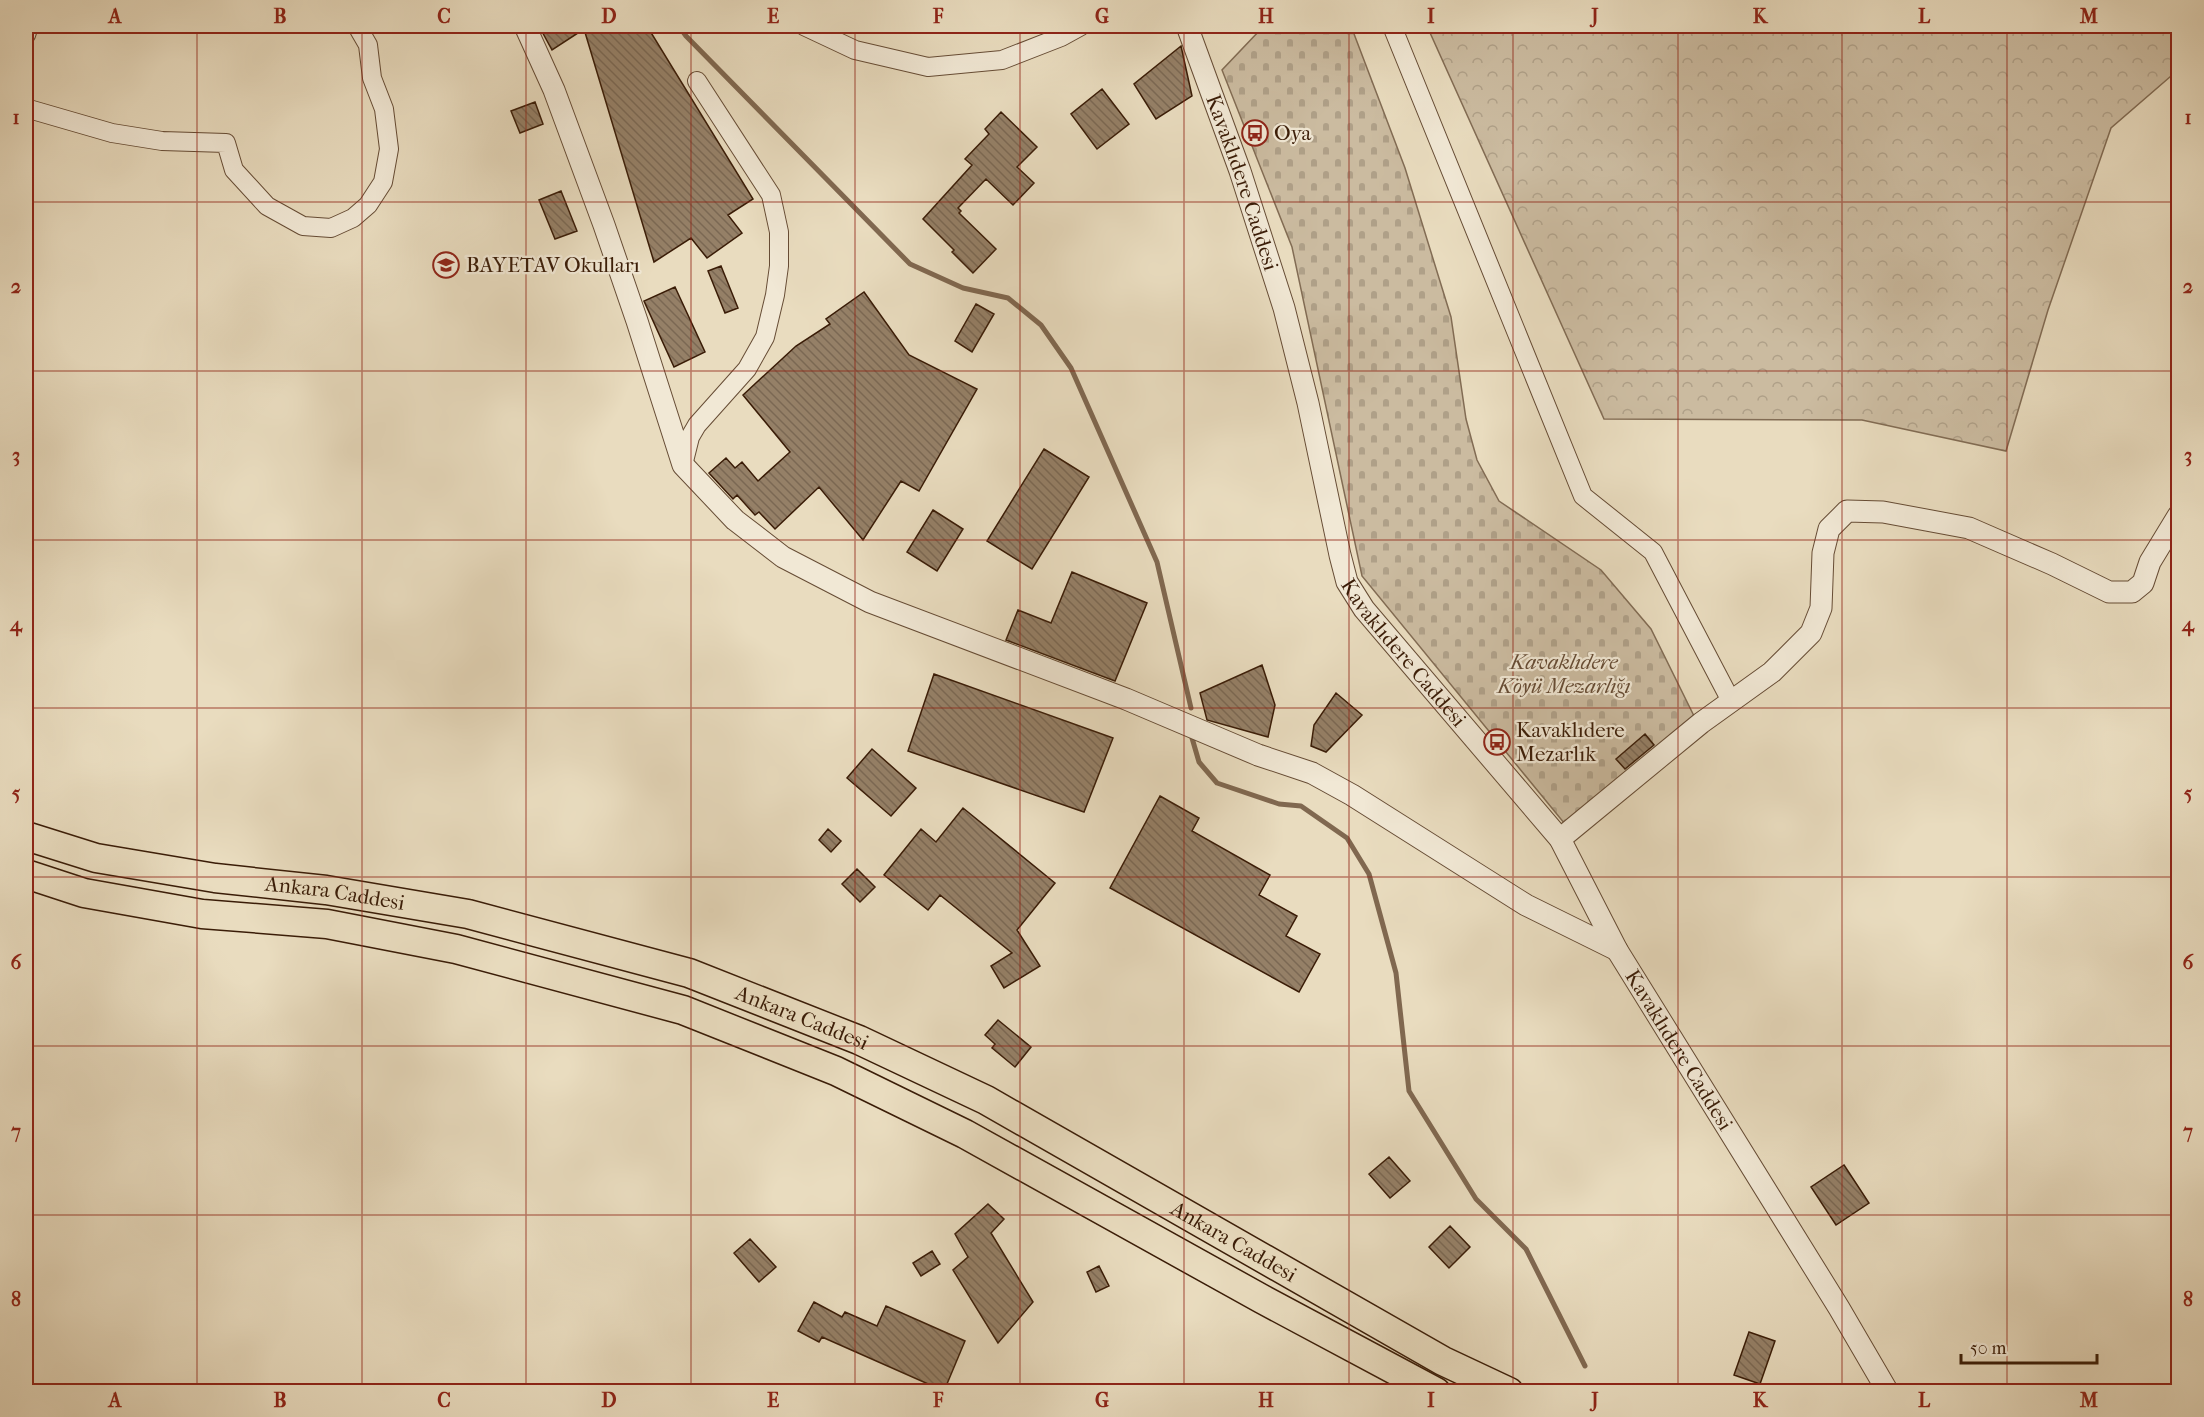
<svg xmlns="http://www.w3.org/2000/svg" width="2204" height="1417" font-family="'IM FELL French Canon',serif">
	<defs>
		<pattern id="forest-crowns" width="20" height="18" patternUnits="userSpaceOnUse" patternTransform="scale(1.5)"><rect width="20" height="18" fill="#cbbba0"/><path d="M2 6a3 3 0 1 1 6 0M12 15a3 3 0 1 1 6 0" fill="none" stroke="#afa088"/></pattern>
		<pattern id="cemetery-stones" width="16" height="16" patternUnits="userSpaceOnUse" patternTransform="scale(1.5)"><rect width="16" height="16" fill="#cbbba0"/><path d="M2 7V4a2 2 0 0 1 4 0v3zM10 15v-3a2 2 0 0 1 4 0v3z" fill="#afa088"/></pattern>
		<pattern id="building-back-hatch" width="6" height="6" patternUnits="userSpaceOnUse" patternTransform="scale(1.5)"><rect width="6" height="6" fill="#958067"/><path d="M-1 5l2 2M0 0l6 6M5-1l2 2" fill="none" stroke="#7b6853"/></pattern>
	</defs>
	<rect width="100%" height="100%" fill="#e9dcbf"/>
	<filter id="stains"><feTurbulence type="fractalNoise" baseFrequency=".00333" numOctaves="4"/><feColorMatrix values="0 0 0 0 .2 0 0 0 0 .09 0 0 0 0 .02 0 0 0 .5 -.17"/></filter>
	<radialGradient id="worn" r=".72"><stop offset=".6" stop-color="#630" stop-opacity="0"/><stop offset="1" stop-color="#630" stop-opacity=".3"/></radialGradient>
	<path fill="url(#forest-crowns)" stroke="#826c54" stroke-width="1.5" d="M 1427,26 L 2178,26 L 2178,70 L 2111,128 L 2048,310 L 2006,451 L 1862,420 L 1604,419 Z"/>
	<path fill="url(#cemetery-stones)" stroke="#826c54" stroke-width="1.5" d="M 1285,26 L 1351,26 L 1405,168 L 1451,317 L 1466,419 L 1477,460 L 1499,501 L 1601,570 L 1651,629 L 1695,718 L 1569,829 L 1362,576 L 1292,247 L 1222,70 L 1261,29 Z"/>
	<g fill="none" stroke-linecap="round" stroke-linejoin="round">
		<path stroke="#806850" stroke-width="5" d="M 679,26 L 686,36 L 910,264 L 963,288 L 1008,298 L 1041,325 L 1071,368 L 1157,562 L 1191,708
			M 1192,738 L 1199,762 L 1217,783 L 1279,804 L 1301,806 L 1347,838 L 1369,874 L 1396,973 L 1409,1091 L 1476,1199 L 1526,1249 L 1585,1366"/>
	</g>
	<path fill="url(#building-back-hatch)" stroke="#3a1c07" stroke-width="1.5" d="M 539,26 L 647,26 L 753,199 L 728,215 L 742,233 L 707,258 L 691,238 L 654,262 L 584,29 L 552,50 Z
		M 1181,46 L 1192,96 L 1156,119 L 1134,84 Z
		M 1102,89 L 1129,124 L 1097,149 L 1071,114 Z
		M 535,102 L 543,124 L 520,133 L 511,111 Z
		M 1001,112 L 1037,147 L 1017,167 L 1034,183 L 1013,205 L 986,179 L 958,208 L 961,211 L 959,213 L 996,249 L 973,273 L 952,252 L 954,250 L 923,219 L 972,165 L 965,159 L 989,134 L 985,129 Z
		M 561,191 L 577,231 L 555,239 L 539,200 Z
		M 721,266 L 738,308 L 725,313 L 708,271 Z
		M 675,287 L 705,352 L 674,367 L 644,301 Z
		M 864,292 L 909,355 L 977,389 L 919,491 L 901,481 L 863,540 L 819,487 L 775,529 L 759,512 L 755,515 L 737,495 L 733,499 L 709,473 L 726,458 L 735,468 L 742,462 L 758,481 L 790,452 L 743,395 L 796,346 L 830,324 L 826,319 Z
		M 976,304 L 994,314 L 972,352 L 955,341 Z
		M 1044,449 L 1089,477 L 1032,569 L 987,541 Z
		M 933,510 L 963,529 L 937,571 L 907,552 Z
		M 1072,572 L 1147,603 L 1115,681 L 1006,640 L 1018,610 L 1051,623 Z
		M 1262,665 L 1275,705 L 1268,737 L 1207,720 L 1200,693 Z
		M 934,674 L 1113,738 L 1084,812 L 908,751 Z
		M 1336,693 L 1362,715 L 1326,752 L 1311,746 L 1314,725 Z
		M 1645,734 L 1654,745 L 1625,769 L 1616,759 Z
		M 872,749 L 916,788 L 891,816 L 847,778 Z
		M 1160,796 L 1199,818 L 1192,831 L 1270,875 L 1259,895 L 1297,916 L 1286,936 L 1320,954 L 1299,992 L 1110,888 Z
		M 963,808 L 1055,883 L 1017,930 L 1040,966 L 1004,988 L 991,966 L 1012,953 L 940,895 L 928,910 L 884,875 L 921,829 L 936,842 Z
		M 828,829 L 841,841 L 831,852 L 819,840 Z
		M 857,869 L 875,887 L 860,902 L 842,884 Z
		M 998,1020 L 1031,1047 L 1015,1067 L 992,1048 L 995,1044 L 985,1035 Z
		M 1389,1157 L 1410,1181 L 1390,1198 L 1369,1174 Z
		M 1844,1165 L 1869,1203 L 1836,1225 L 1811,1187 Z
		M 988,1204 L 1004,1219 L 991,1233 L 1033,1302 L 998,1343 L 953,1270 L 968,1257 L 955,1234 Z
		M 1450,1226 L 1470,1247 L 1449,1268 L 1429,1247 Z
		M 750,1239 L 776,1267 L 759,1282 L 734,1253 Z
		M 932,1251 L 940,1264 L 921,1276 L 913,1263 Z
		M 1099,1266 L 1109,1286 L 1096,1292 L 1087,1272 Z
		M 814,1302 L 842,1317 L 845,1312 L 877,1326 L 886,1306 L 965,1341 L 944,1391 L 822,1337 L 819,1342 L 798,1331 Z
		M 1749,1332 L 1775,1341 L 1760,1384 L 1734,1375 Z"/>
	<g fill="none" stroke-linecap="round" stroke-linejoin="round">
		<g stroke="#664c35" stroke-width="20">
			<path id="minor" d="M 804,26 L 855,50 L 928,67 L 1002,60 L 1061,37 L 1081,26
				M 1392,26 L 1583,496 L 1653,552 L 1731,701
				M 26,35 L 29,26
				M 26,111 L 29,109 L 112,133 L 162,141 L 226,143 L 234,170 L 267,206 L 303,226 L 331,228 L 353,218 L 368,205 L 383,182 L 389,149 L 384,109 L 372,78 L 368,45 L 357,26
				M 683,465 L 690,437 L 697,425 L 747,369 L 765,337 L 775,295 L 779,266 L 779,232 L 771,195 L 697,81"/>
		</g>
		<g stroke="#664c35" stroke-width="23">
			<g id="tertiary">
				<path d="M 525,26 L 554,90 L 604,225 L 637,321 L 683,465 L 735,520 L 783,557 L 870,602 L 1126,699 L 1258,755 L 1312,773 L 1352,795 L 1526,905 L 1617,950"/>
				<path id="s1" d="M 1187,26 L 1240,171 L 1284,308 L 1308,403 L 1340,555 L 1347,582 L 1364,609 L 1560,839 L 1617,950 L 1839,1308 L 1888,1392"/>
				<path d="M 1560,839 L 1701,723 L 1772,672 L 1811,633 L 1821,608 L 1823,553 L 1829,529 L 1847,511 L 1883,512 L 1969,528 L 2052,564 L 2109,592 L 2132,592 L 2143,583 L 2150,562 L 2178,516"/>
			</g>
		</g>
		<g stroke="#3a1c07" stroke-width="31">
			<g id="trunk">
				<path id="s2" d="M 26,836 L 96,858 L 215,878 L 326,890 L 468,914 L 689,973 L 859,1040 L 986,1100 L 1443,1361 L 1509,1392"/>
				<path d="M 26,874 L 84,893 L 202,914 L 327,924 L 456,949 L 683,1010 L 836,1071 L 965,1134 L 1262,1299 L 1436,1392"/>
			</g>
		</g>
		<use href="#minor" stroke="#f1e8d5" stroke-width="18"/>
		<use href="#tertiary" stroke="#f1e8d5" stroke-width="21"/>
		<use href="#trunk" stroke="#e9dcbf" stroke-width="28"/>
	</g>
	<path fill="none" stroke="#8f2418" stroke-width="1.5" stroke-opacity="0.55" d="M 197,26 L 197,1392M 362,26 L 362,1392M 526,26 L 526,1392M 691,26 L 691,1392M 855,26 L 855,1392M 1020,26 L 1020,1392M 1184,26 L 1184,1392M 1349,26 L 1349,1392M 1513,26 L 1513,1392M 1678,26 L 1678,1392M 1842,26 L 1842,1392M 2007,26 L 2007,1392M 26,202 L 2178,202M 26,371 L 2178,371M 26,540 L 2178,540M 26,708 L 2178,708M 26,877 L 2178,877M 26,1046 L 2178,1046M 26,1215 L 2178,1215"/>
	<defs>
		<g id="bus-ring" transform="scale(1.35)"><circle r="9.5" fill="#f1e8d5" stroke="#8f2418" stroke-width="1.5"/><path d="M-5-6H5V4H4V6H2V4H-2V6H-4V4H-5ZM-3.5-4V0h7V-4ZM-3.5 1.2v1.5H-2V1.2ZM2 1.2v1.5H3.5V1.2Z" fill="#8f2418"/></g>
		<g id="school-ring" transform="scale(1.35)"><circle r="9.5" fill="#f1e8d5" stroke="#8f2418" stroke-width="1.5"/><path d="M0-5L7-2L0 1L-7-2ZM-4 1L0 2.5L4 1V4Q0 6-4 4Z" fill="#8f2418"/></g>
	</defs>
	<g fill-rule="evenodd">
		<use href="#bus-ring" x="1255" y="133"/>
		<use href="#school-ring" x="446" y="265"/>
		<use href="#bus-ring" x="1497" y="742"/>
	</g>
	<g text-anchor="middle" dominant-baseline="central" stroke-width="4.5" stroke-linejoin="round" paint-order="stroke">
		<g font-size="21" fill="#3a1c07" stroke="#f1e8d5" text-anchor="start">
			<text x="1274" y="133">Oya</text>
			<text x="466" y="265">BAYETAV Okulları</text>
			<text x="1516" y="730">Kavaklıdere<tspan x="1516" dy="24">Mezarlık</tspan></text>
		</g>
		<g font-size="21" fill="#3a1c07" stroke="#f1e8d5">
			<text stroke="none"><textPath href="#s1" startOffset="166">Kavaklıdere Caddesi</textPath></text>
			<text stroke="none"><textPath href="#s1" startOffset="670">Kavaklıdere Caddesi</textPath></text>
			<text stroke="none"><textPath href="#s2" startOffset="315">Ankara Caddesi</textPath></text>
			<text stroke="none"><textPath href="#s2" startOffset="800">Ankara Caddesi</textPath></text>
			<text stroke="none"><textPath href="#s1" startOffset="1156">Kavaklıdere Caddesi</textPath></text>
			<text stroke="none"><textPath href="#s2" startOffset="1287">Ankara Caddesi</textPath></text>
		</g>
		<g font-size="21" font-style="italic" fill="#664c35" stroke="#f1e8d5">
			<text x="1564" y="662">Kavaklıdere<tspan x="1564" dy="24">Köyü Mezarlığı</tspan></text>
		</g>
	</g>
	<rect width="2204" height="1417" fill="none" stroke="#e9dcbf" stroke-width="66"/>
	<path d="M1961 1354v9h136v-9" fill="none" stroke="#3a1c07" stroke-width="3"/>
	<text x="1970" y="1354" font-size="18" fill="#3a1c07" stroke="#f1e8d5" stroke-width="4.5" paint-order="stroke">50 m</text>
	<rect x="33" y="33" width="2138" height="1351" fill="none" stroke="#8f2418" stroke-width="2"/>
	<g font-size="20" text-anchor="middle" font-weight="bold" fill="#8f2418">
		<text x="115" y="23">A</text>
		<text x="280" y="23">B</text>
		<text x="444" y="23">C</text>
		<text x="609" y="23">D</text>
		<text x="773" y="23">E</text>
		<text x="938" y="23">F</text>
		<text x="1102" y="23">G</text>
		<text x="1266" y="23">H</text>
		<text x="1431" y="23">I</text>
		<text x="1595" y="23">J</text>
		<text x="1760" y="23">K</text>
		<text x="1924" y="23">L</text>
		<text x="2089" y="23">M</text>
		<text x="16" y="124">1</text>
		<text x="2188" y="124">1</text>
		<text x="16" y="293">2</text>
		<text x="2188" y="293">2</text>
		<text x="16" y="462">3</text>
		<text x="2188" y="462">3</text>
		<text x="16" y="631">4</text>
		<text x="2188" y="631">4</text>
		<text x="16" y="800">5</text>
		<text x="2188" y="800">5</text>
		<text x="16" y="969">6</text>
		<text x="2188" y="969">6</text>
		<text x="16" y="1138">7</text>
		<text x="2188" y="1138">7</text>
		<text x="16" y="1306">8</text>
		<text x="2188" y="1306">8</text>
		<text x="115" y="1407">A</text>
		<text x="280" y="1407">B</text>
		<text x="444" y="1407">C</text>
		<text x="609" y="1407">D</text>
		<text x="773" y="1407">E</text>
		<text x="938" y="1407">F</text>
		<text x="1102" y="1407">G</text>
		<text x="1266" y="1407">H</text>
		<text x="1431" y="1407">I</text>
		<text x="1595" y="1407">J</text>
		<text x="1760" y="1407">K</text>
		<text x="1924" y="1407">L</text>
		<text x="2089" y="1407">M</text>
	</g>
	<rect width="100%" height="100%" filter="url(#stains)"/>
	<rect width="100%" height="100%" fill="url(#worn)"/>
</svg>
